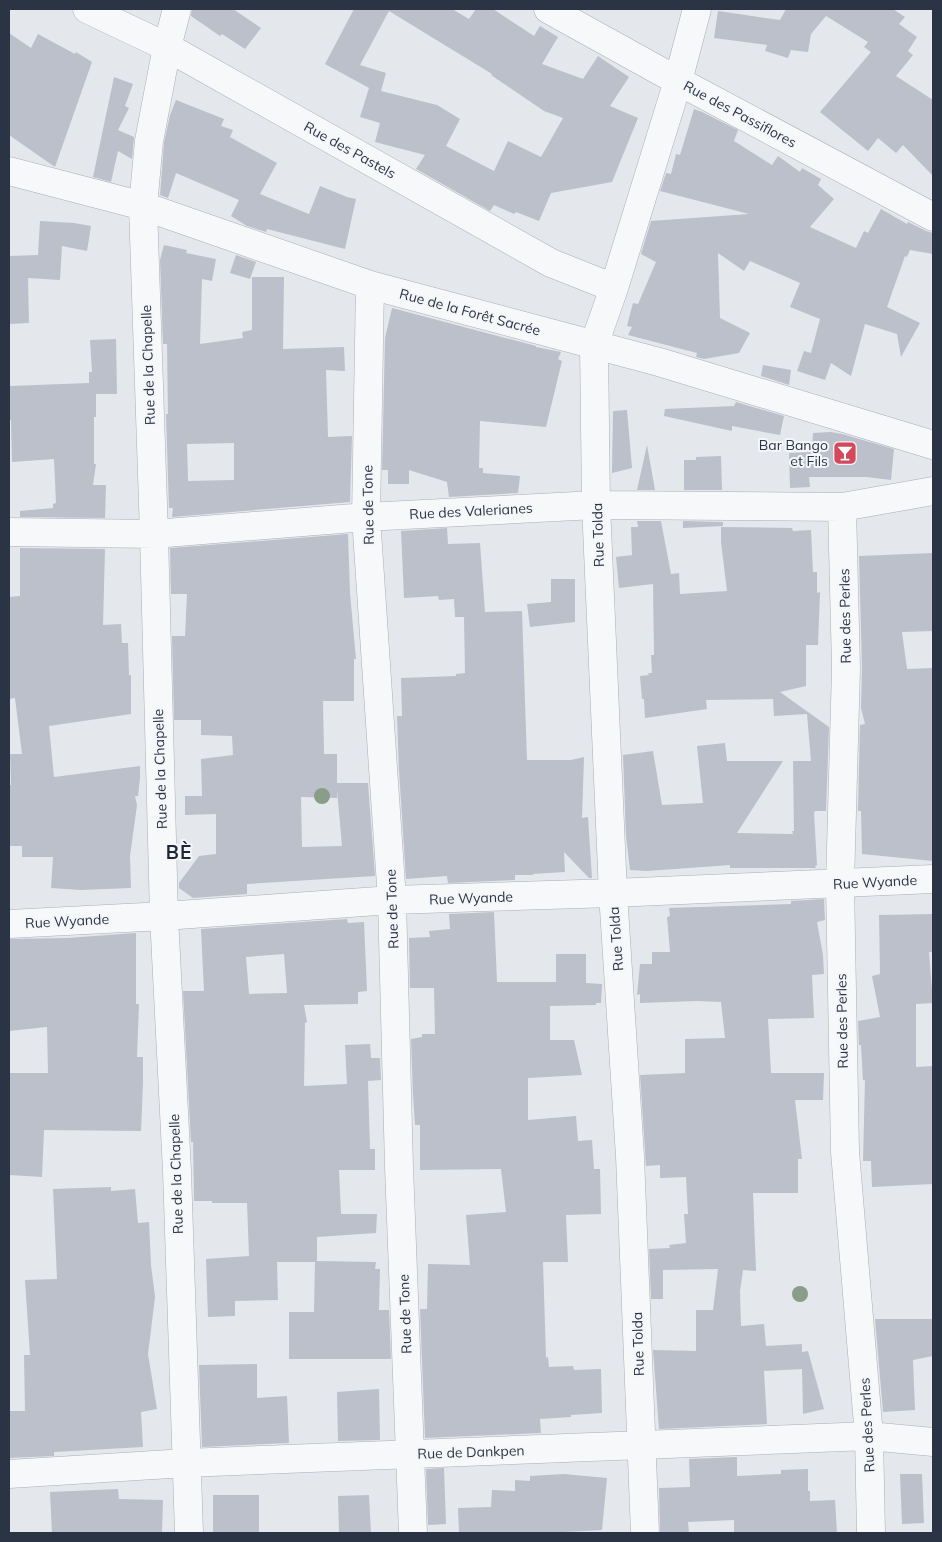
<svg xmlns="http://www.w3.org/2000/svg" width="942" height="1542" font-family="Mulish,sans-serif">
	<rect width="100%" height="100%" fill="#e4e7ec"/>
	<path fill="#bbc0ca" fill-rule="evenodd" d="M 192,9 L 233,9 L 261,28 L 245,49 L 222,34 L 220,36 L 191,16 Z
		M 354,9 L 452,9 L 469,19 L 476,9 L 493,9 L 534,36 L 540,26 L 558,37 L 542,64 L 583,79 L 598,56 L 629,77 L 610,106 L 638,118 L 612,182 L 551,193 L 539,221 L 516,212 L 514,214 L 494,205 L 490,211 L 416,169 L 425,155 L 375,142 L 380,123 L 360,117 L 369,88 L 371,89 L 325,64 ZM 389,11 L 492,74 L 491,75 L 544,111 L 563,118 L 541,157 L 508,141 L 494,171 L 446,146 L 460,119 L 437,105 L 381,91 L 386,73 L 360,65 Z
		M 786,9 L 893,9 L 905,17 L 899,24 L 917,37 L 908,51 L 913,55 L 896,76 L 933,100 L 933,176 L 903,145 L 896,153 L 878,138 L 868,151 L 820,112 L 871,52 L 864,47 L 868,42 L 826,16 L 811,34 L 808,52 L 791,50 L 788,58 L 765,51 L 767,45 L 714,38 L 718,11 L 780,20 Z
		M 9,33 L 31,48 L 38,34 L 75,54 L 76,52 L 92,62 L 55,167 L 9,135 Z
		M 114,77 L 133,84 L 125,106 L 129,108 L 118,130 L 134,137 L 132,159 L 118,151 L 111,182 L 93,177 Z
		M 176,100 L 224,119 L 221,126 L 233,130 L 230,137 L 277,163 L 260,194 L 309,214 L 320,186 L 347,197 L 356,199 L 345,249 L 267,229 L 266,232 L 247,226 L 231,216 L 239,200 L 176,173 L 168,198 L 160,195 L 164,143 L 170,115 Z
		M 694,109 L 702,112 L 738,130 L 734,141 L 772,165 L 778,156 L 800,172 L 802,168 L 821,179 L 818,185 L 834,199 L 810,227 L 856,248 L 864,231 L 868,233 L 881,209 L 907,224 L 908,222 L 926,231 L 933,233 L 933,254 L 910,250 L 907,257 L 905,256 L 887,307 L 920,323 L 901,357 L 897,334 L 865,324 L 851,376 L 831,363 L 825,380 L 797,371 L 804,351 L 811,353 L 820,319 L 790,307 L 800,283 L 750,261 L 744,271 L 718,253 L 720,318 L 750,333 L 739,353 L 704,359 L 696,357 L 697,353 L 628,335 L 632,327 L 627,326 L 633,303 L 638,304 L 656,262 L 641,254 L 651,221 L 749,214 L 660,191 L 666,173 L 671,174 L 676,154 L 680,155 Z
		M 40,221 L 74,223 L 91,226 L 87,251 L 62,246 L 60,280 L 28,278 L 29,323 L 9,324 L 9,256 L 38,255 Z
		M 164,245 L 187,250 L 186,253 L 216,259 L 212,281 L 202,279 L 200,344 L 243,338 L 242,332 L 252,330 L 252,277 L 284,277 L 283,349 L 344,347 L 345,371 L 326,370 L 328,437 L 352,436 L 350,502 L 172,517 L 173,508 L 169,508 L 166,414 L 168,414 L 167,344 L 163,344 L 160,260 ZM 234,443 L 234,480 L 188,481 L 187,444 Z
		M 236,255 L 256,262 L 250,279 L 230,273 Z
		M 392,308 L 536,346 L 536,347 L 561,352 L 558,359 L 562,361 L 546,427 L 480,421 L 479,468 L 483,468 L 483,473 L 520,476 L 518,493 L 449,497 L 447,482 L 409,470 L 409,484 L 388,484 L 388,470 L 382,470 L 385,338 Z
		M 116,339 L 117,394 L 96,394 L 96,417 L 94,417 L 94,464 L 96,464 L 93,485 L 106,485 L 105,518 L 20,517 L 20,511 L 53,508 L 53,504 L 56,503 L 54,459 L 12,462 L 11,420 L 9,420 L 9,388 L 10,386 L 89,383 L 89,372 L 92,372 L 90,340 Z
		M 763,365 L 791,370 L 789,385 L 761,376 Z
		M 736,402 L 784,416 L 780,435 L 732,426 L 732,431 L 664,416 L 665,409 L 734,406 Z
		M 627,410 L 632,468 L 612,473 L 613,411 Z
		M 831,432 L 842,434 L 894,449 L 891,480 L 866,477 L 809,477 L 810,487 L 790,488 L 789,453 L 812,452 L 813,433 Z
		M 647,445 L 655,490 L 637,490 Z
		M 721,456 L 722,490 L 684,490 L 684,460 L 696,460 L 696,457 Z
		M 637,521 L 661,521 L 671,574 L 679,573 L 680,594 L 727,591 L 721,542 L 721,527 L 792,528 L 793,531 L 811,530 L 813,572 L 817,572 L 817,593 L 820,592 L 818,645 L 806,645 L 806,686 L 780,692 L 829,727 L 826,811 L 815,811 L 814,813 L 817,865 L 815,866 L 816,868 L 730,868 L 730,865 L 647,871 L 630,870 L 626,836 L 623,755 L 653,751 L 662,805 L 703,803 L 697,746 L 725,743 L 727,761 L 783,761 L 737,833 L 793,834 L 792,831 L 794,831 L 793,761 L 811,761 L 807,714 L 774,716 L 773,699 L 706,700 L 707,709 L 645,718 L 644,699 L 642,699 L 640,676 L 649,675 L 648,673 L 652,673 L 651,655 L 654,655 L 653,584 L 619,588 L 616,557 L 632,555 L 631,527 L 638,527 Z
		M 683,521 L 723,522 L 723,526 L 683,528 Z
		M 447,528 L 448,544 L 480,543 L 485,612 L 522,611 L 527,760 L 571,760 L 584,757 L 582,818 L 588,817 L 592,878 L 589,878 L 564,852 L 565,872 L 533,874 L 533,875 L 515,875 L 515,880 L 448,883 L 447,876 L 406,879 L 399,770 L 397,716 L 402,716 L 401,678 L 456,676 L 456,674 L 465,673 L 464,617 L 455,617 L 454,599 L 439,600 L 438,596 L 404,598 L 401,531 Z
		M 348,534 L 350,593 L 356,659 L 354,659 L 354,701 L 323,701 L 324,754 L 337,754 L 337,783 L 368,783 L 375,876 L 247,884 L 247,894 L 193,898 L 179,888 L 179,883 L 199,856 L 216,854 L 216,814 L 185,815 L 185,796 L 202,796 L 201,759 L 233,755 L 232,736 L 201,735 L 201,720 L 174,720 L 172,636 L 185,636 L 187,594 L 171,594 L 170,548 ZM 337,790 L 342,846 L 302,847 L 301,797 L 337,798 Z
		M 20,548 L 105,549 L 103,625 L 121,624 L 122,643 L 128,643 L 129,675 L 131,675 L 131,714 L 49,726 L 54,777 L 140,766 L 140,778 L 138,796 L 135,796 L 137,805 L 130,856 L 131,888 L 81,890 L 51,888 L 53,857 L 22,857 L 22,846 L 9,846 L 9,785 L 11,785 L 10,754 L 22,754 L 15,698 L 9,699 L 9,597 L 20,596 Z
		M 933,553 L 933,631 L 902,632 L 907,669 L 933,668 L 933,861 L 862,854 L 861,811 L 858,811 L 860,725 L 865,724 L 861,708 L 862,668 L 859,556 Z
		M 551,579 L 575,579 L 575,622 L 530,627 L 527,604 L 551,602 Z
		M 824,899 L 825,920 L 817,922 L 823,955 L 824,974 L 812,975 L 814,1018 L 768,1019 L 771,1073 L 824,1073 L 823,1100 L 795,1100 L 802,1159 L 798,1159 L 798,1193 L 753,1193 L 756,1271 L 743,1270 L 740,1291 L 741,1326 L 764,1324 L 766,1346 L 802,1344 L 802,1352 L 808,1351 L 824,1409 L 803,1414 L 802,1369 L 764,1371 L 767,1424 L 659,1429 L 653,1350 L 696,1351 L 696,1310 L 713,1310 L 718,1269 L 663,1270 L 663,1299 L 651,1299 L 649,1249 L 670,1248 L 669,1245 L 686,1243 L 684,1214 L 688,1214 L 686,1177 L 660,1178 L 660,1165 L 646,1166 L 640,1075 L 685,1073 L 685,1039 L 725,1038 L 721,1002 L 697,1001 L 640,1003 L 640,994 L 637,995 L 640,964 L 652,964 L 652,952 L 670,952 L 667,917 L 670,916 L 669,908 L 791,904 L 791,901 Z
		M 494,912 L 497,982 L 556,982 L 556,954 L 586,954 L 586,983 L 602,984 L 601,1003 L 596,1003 L 596,1005 L 550,1006 L 550,1040 L 574,1040 L 582,1075 L 528,1078 L 528,1120 L 576,1116 L 578,1141 L 592,1140 L 594,1169 L 600,1169 L 601,1214 L 566,1215 L 568,1262 L 543,1262 L 546,1358 L 548,1357 L 549,1367 L 573,1366 L 574,1370 L 601,1369 L 602,1413 L 571,1415 L 571,1417 L 540,1419 L 541,1433 L 425,1438 L 420,1309 L 427,1309 L 428,1264 L 470,1265 L 466,1215 L 506,1212 L 501,1169 L 420,1170 L 420,1125 L 415,1125 L 413,1095 L 411,1039 L 422,1037 L 422,1034 L 435,1034 L 434,988 L 410,988 L 409,938 L 430,937 L 429,931 L 450,929 L 449,914 Z
		M 933,914 L 933,952 L 929,952 L 933,1003 L 916,1004 L 916,1067 L 933,1066 L 933,1184 L 872,1187 L 871,1161 L 863,1161 L 865,1080 L 863,1080 L 861,1045 L 859,1045 L 858,1021 L 880,1017 L 872,976 L 880,974 L 879,915 Z
		M 347,919 L 348,923 L 364,922 L 367,991 L 358,992 L 358,1004 L 304,1005 L 307,1022 L 305,1023 L 304,1086 L 347,1084 L 345,1045 L 370,1044 L 371,1058 L 380,1058 L 381,1080 L 368,1081 L 370,1149 L 375,1149 L 375,1170 L 339,1170 L 341,1214 L 377,1214 L 376,1233 L 317,1237 L 317,1261 L 376,1262 L 375,1269 L 380,1269 L 379,1310 L 389,1310 L 391,1359 L 289,1359 L 289,1312 L 314,1312 L 315,1262 L 277,1262 L 278,1300 L 235,1301 L 235,1316 L 208,1317 L 206,1259 L 249,1256 L 247,1203 L 212,1203 L 212,1201 L 194,1201 L 193,1142 L 191,1142 L 183,991 L 204,991 L 201,929 ZM 284,954 L 287,993 L 249,994 L 246,957 Z
		M 136,933 L 136,1004 L 139,1004 L 137,1057 L 143,1057 L 143,1083 L 141,1131 L 44,1130 L 42,1177 L 9,1175 L 9,1073 L 48,1073 L 47,1027 L 9,1031 L 9,939 L 67,938 Z
		M 111,1187 L 111,1191 L 135,1189 L 138,1223 L 149,1222 L 151,1265 L 155,1297 L 148,1354 L 157,1409 L 141,1412 L 143,1447 L 54,1452 L 54,1456 L 9,1458 L 9,1411 L 25,1411 L 24,1355 L 30,1355 L 25,1280 L 57,1279 L 53,1189 Z
		M 875,1319 L 933,1319 L 933,1356 L 913,1360 L 915,1410 L 883,1412 Z
		M 257,1364 L 257,1398 L 287,1396 L 289,1443 L 202,1447 L 199,1365 Z
		M 379,1389 L 380,1440 L 338,1441 L 337,1392 Z
		M 737,1457 L 737,1476 L 781,1474 L 781,1470 L 808,1469 L 808,1491 L 810,1491 L 810,1501 L 835,1500 L 837,1533 L 734,1533 L 734,1520 L 688,1522 L 689,1533 L 660,1533 L 659,1488 L 690,1487 L 689,1459 Z
		M 444,1468 L 446,1524 L 428,1525 L 426,1469 Z
		M 564,1474 L 607,1478 L 602,1530 L 564,1532 L 564,1533 L 459,1533 L 458,1508 L 491,1507 L 492,1490 L 515,1491 L 515,1480 L 530,1481 L 530,1476 Z
		M 900,1474 L 922,1474 L 924,1523 L 902,1524 Z
		M 118,1489 L 119,1499 L 163,1500 L 162,1533 L 131,1532 L 131,1533 L 52,1533 L 50,1492 Z
		M 213,1495 L 259,1495 L 259,1533 L 213,1533 Z
		M 369,1495 L 371,1533 L 339,1533 L 338,1496 Z"/>
	<g fill="none" stroke-linecap="round" stroke-linejoin="round">
		<g stroke="#a9aeb7" stroke-width="29">
			<path id="street" d="M 87,9 L 167,47 L 551,263 L 614,288
				M 177,9 L 167,47 L 149,141 L 143,206 L 154,534 L 164,916 L 177,1171 L 189,1533
				M 548,9 L 678,81 L 933,217
				M 9,171 L 143,206 L 370,285 L 659,362 L 933,445
				M 370,285 L 366,517 L 392,900 L 399,1167 L 413,1533
				M 842,507 L 846,668 L 840,884 L 845,1152 L 869,1436 L 871,1533
				M 9,532 L 154,534 L 366,517 L 596,505 L 842,507 L 933,491
				M 9,924 L 164,916 L 392,900 L 613,893 L 933,879
				M 9,1474 L 186,1463 L 869,1436 L 933,1442
				M 645,1533 L 630,1156 L 613,893 L 596,505 L 594,345 L 614,288 L 678,81 L 697,9"/>
		</g>
		<use href="#street" stroke="#f7f8fa" stroke-width="28"/>
	</g>
	<g fill="#899d89">
		<circle cx="322" cy="796" r="8"/>
		<circle cx="800" cy="1294" r="8"/>
	</g>
	<defs>
		<g id="bar-square" transform="scale(1.25)"><rect x="-9" y="-9" width="18" height="18" rx="4" fill="#d1495b" stroke="#f4f6f9"/><path d="M-6-5H6L.8 .8V4.5H3.5V6h-7V4.5H-.8V.8Z" fill="#fff"/></g>
	</defs>
	<g fill-rule="evenodd">
		<use href="#bar-square" x="845" y="453"/>
	</g>
	<g text-anchor="middle" dominant-baseline="central" stroke-width="4" stroke-linejoin="round" paint-order="stroke">
		<g font-size="14" fill="#2b3445" stroke="#f4f6f9">
			<text transform="translate(740 114) rotate(28)">Rue des Passiflores</text>
			<text transform="translate(350 150) rotate(29)">Rue des Pastels</text>
			<text transform="translate(470 312) rotate(15)">Rue de la Forêt Sacrée</text>
			<text transform="translate(148 365) rotate(-92)">Rue de la Chapelle</text>
			<text transform="translate(368 505) rotate(-91)">Rue de Tone</text>
			<text transform="translate(471 511) rotate(-3)">Rue des Valerianes</text>
			<text transform="translate(598 535) rotate(-92)">Rue Tolda</text>
			<text transform="translate(845 616) rotate(-91)">Rue des Perles</text>
			<text transform="translate(160 769) rotate(-92)">Rue de la Chapelle</text>
			<text transform="translate(875 882) rotate(-3)">Rue Wyande</text>
			<text transform="translate(471 898) rotate(-2)">Rue Wyande</text>
			<text transform="translate(392 909) rotate(-92)">Rue de Tone</text>
			<text transform="translate(67 921) rotate(-3)">Rue Wyande</text>
			<text transform="translate(616 939) rotate(-94)">Rue Tolda</text>
			<text transform="translate(842 1021) rotate(-91)">Rue des Perles</text>
			<text transform="translate(176 1174) rotate(-92)">Rue de la Chapelle</text>
			<text transform="translate(405 1314) rotate(-92)">Rue de Tone</text>
			<text transform="translate(638 1344) rotate(-92)">Rue Tolda</text>
			<text transform="translate(867 1425) rotate(-93)">Rue des Perles</text>
			<text transform="translate(471 1452) rotate(-2)">Rue de Dankpen</text>
		</g>
		<g font-size="14" fill="#2b3445" stroke="#f4f6f9" text-anchor="end">
			<text x="828" y="445">Bar Bango<tspan x="828" dy="16">et Fils</tspan></text>
		</g>
		<g font-size="19" font-weight="bold" letter-spacing="1" fill="#1d2536" stroke="#f4f6f9">
			<text x="179" y="852">BÈ</text>
		</g>
	</g>
	<rect width="942" height="1542" fill="none" stroke="#2b3445" stroke-width="20"/>
</svg>
